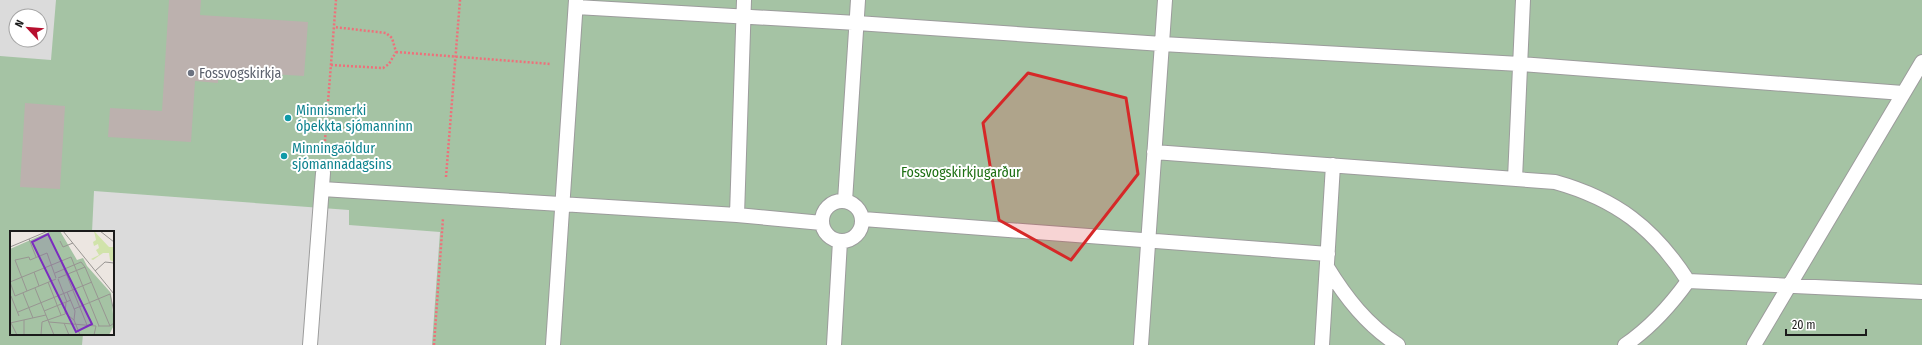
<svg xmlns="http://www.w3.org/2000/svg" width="1922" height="345" font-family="'Fira Sans Condensed',sans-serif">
	<rect width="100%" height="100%" fill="#ece6e1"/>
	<path fill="#a5c3a4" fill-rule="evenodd" d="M 0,0 L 1922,0 L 1922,345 L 0,345 ZM 16,16 L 40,16 L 40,40 L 16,40 ZM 11,232 L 113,232 L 113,334 L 11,334 Z"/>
	<path fill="#dbdbdb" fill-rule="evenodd" d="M 0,0 L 56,0 L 51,60 L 0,56 ZM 16,16 L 40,16 L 40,40 L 16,40 Z
		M 94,191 L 349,210 L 349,225 L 440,232 L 432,345 L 82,345 L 83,334 L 113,334 L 113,232 L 92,232 Z"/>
	<path fill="#bcb1ae" d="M 169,0 L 201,0 L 200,15 L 308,22 L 304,76 L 218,71 L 218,83 L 195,81 L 191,142 L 108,137 L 110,108 L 162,111 Z
		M 25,103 L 65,106 L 60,189 L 20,187 Z"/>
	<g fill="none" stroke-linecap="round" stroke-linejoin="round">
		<g stroke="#9c9c9c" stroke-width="16">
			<path id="lane" d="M 576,7 L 857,23 L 1162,44 L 1520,64 L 1903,93
				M 1154,152 L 1555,182 C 1616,199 1654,228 1688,281 C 1670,306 1650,328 1625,345
				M 1515,179 L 1523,0
				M 322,189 L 737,215 L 822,223
				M 845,201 L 858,0
				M822 221a20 20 0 1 1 40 0a20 20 0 1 1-40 0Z
				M 737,215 L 744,0
				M 863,219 L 1328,254
				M 1327,267 C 1346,298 1367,325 1398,345
				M 1688,281 L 1922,292
				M 310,345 L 323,173
				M 553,345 L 576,0
				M 834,345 L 840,241
				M 1141,345 L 1165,0
				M 1322,345 L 1333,165
				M 1754,345 L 1922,62"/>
		</g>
		<path stroke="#ee707a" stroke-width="2.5" stroke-dasharray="2 2" stroke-linecap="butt" d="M 396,52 L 551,64
			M 331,65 L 383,68 L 389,64 L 396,52 L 392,38 L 386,33 L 334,27
			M 324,153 L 336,0
			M 446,177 L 460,0
			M 434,345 L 443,218"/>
		<use href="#lane" stroke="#fff" stroke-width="14"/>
	</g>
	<path fill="#d62828" fill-opacity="0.2" stroke="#d62828" stroke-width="3" stroke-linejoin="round" d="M 1028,73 L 1126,98 L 1138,174 L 1071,260 L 999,220 L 983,123 Z"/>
	<circle fill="#6b7280" stroke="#fff" stroke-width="1.5" cx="191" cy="73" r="4"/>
	<g fill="#0f9aa8" stroke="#fff" stroke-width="1.5">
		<circle cx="288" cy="118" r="4"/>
		<circle cx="284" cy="156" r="4"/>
	</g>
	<g text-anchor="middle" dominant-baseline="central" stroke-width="4" stroke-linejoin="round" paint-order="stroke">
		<g font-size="14" fill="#5b616d" stroke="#fff" text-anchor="start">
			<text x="199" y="73">Fossvogskirkja</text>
		</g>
		<g font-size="14" fill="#0d838f" stroke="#fff" text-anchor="start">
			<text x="296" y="110">Minnismerki<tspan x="296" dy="16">óþekkta sjómanninn</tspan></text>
			<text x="292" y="148">Minningaöldur<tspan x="292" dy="16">sjómannadagsins</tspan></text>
		</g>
		<g font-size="14" fill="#1d6f13" stroke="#fff">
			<text x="961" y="172">Fossvogskirkjugarður</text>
		</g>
	</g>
	<g transform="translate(10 231)">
		<rect width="104" height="104" fill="#ece6e1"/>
		<path d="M 84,0 L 99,16 L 104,16 L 104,31 L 100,29 L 99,22 L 93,22 L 83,29 L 81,28 L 89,24 L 86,19 L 89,17 L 88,13 L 84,15 L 83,11 L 86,9 Z" fill="#d1e3aa"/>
		<path d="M 41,0 L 50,0 L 67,29 L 73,27 L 77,35 L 101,62 L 104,94 L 99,104 L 0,104 L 0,18 Z" fill="#a5c3a4"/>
		<path fill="none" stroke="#989592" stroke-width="1" d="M 53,0 L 104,63M 90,0 L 104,11M 19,8 L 26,26M 50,10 L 53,16 L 63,12M 0,16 L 38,0M 37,22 L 46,47M 51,30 L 77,94M 85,40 L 95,31 L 104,32M 24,41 L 29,55M 45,42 L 71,31 L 75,36 L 100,95M 48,47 L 75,36M 48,48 L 57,71M 0,51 L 61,26 L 89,95M 0,51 L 5,65 L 46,48M 38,51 L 51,84M 25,57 L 44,104M 17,60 L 5,29 L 19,26 L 20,29 L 37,22M 13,62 L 23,87M 1,65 L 9,85M 56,71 L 55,82 L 64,89 L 65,80 L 57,61M 64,78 L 100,63 L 104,81M 34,80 L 61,69M 8,81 L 82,51M 14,89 L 14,104M 64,89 L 70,104M 39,91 L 86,95 L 84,104M 0,92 L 36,84M 1,92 L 7,104M 54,92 L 59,104M 88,95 L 100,95 L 104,92M 31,104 L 32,91 L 55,83"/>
		<path fill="#7b2cbf" fill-opacity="0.15" stroke="#7b2cbf" stroke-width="2" d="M 38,3 L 82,93 L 66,101 L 22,11 Z"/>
		<rect width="104" height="104" fill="none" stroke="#1b1b1b" stroke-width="2"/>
	</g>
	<g transform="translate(28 28) rotate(296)"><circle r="19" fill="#ffffff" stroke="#a4a4a4"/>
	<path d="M0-3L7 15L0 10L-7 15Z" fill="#b70f2e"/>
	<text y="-6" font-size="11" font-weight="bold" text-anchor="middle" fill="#1b1b1b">N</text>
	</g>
	<path d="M1786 329v6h80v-6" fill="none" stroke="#1b1b1b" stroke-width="2"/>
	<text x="1792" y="329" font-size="12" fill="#1b1b1b" stroke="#ffffff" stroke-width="3" paint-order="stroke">20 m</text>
</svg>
